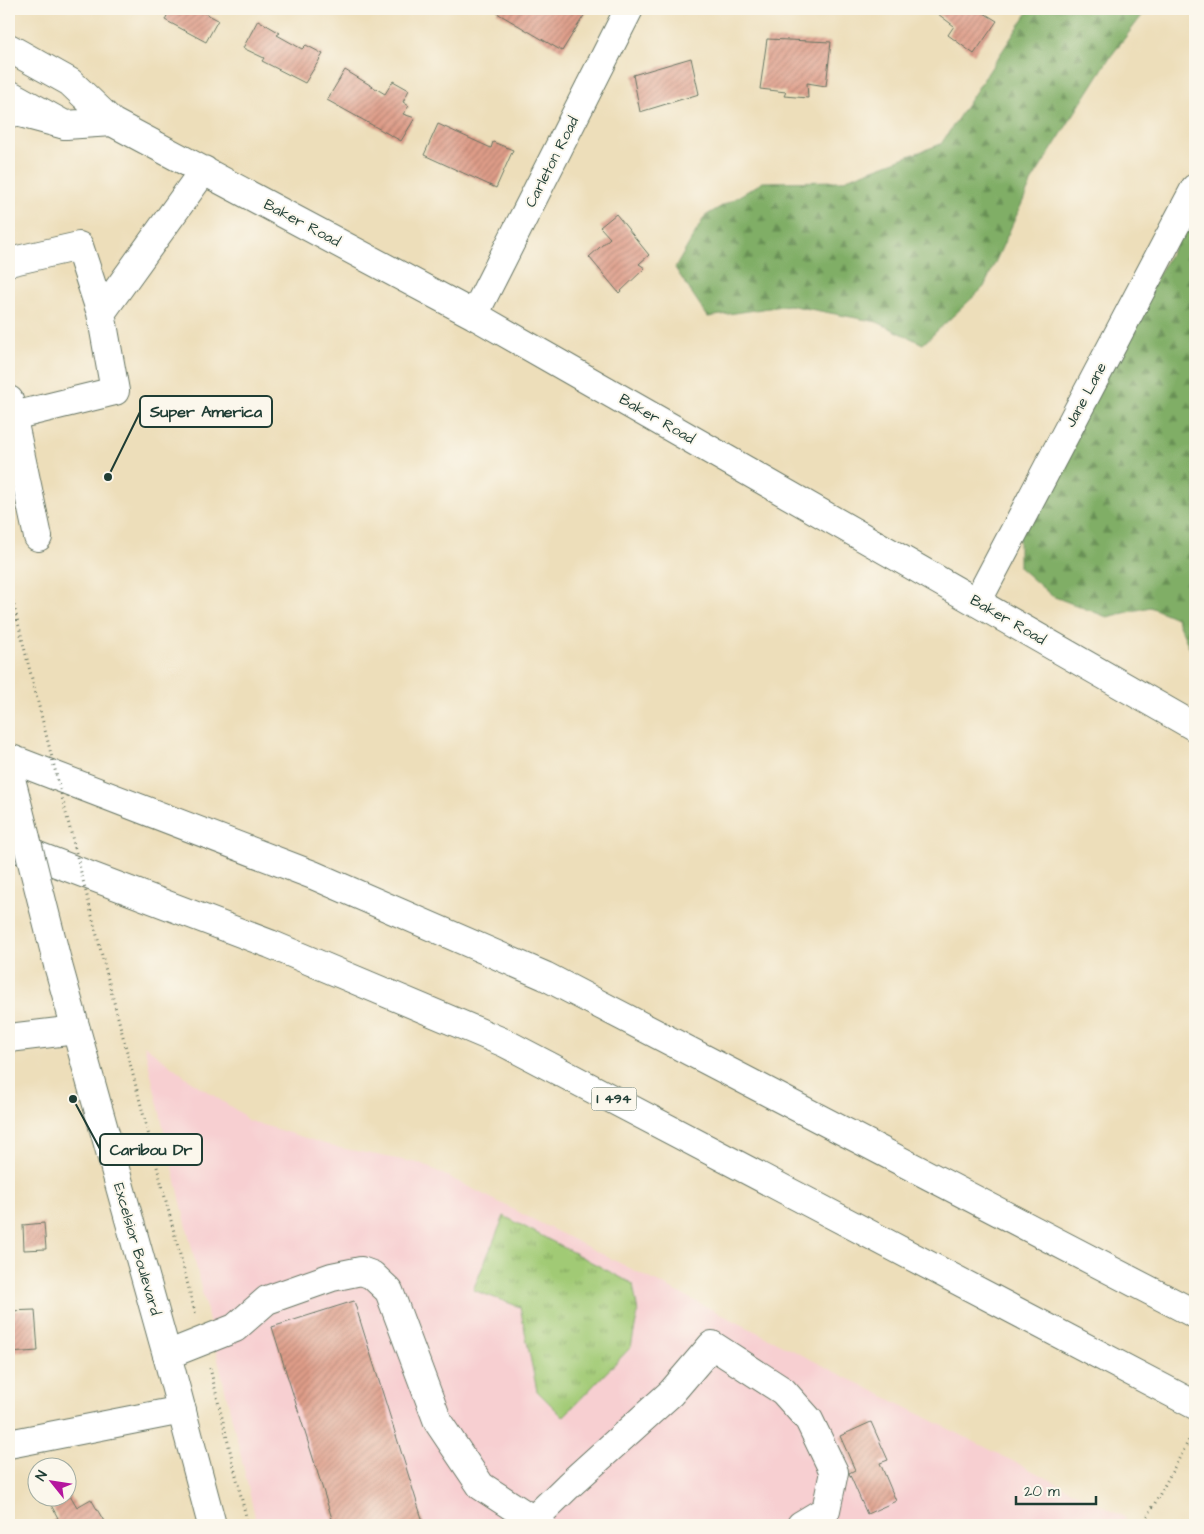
<svg xmlns="http://www.w3.org/2000/svg" width="1204" height="1534" font-family="'Architects Daughter',sans-serif">
	<defs>
		<pattern id="grass-tufts" width="24" height="20" patternUnits="userSpaceOnUse" patternTransform="scale(1.25)"><rect width="24" height="20" fill="#a1ca75"/><path d="M3 7l-1-3M5 7V3M7 7l1-3M15 17l-1-3M17 17v-4M19 17l1-3" fill="none" stroke="#83a561"/></pattern>
		<pattern id="forest-firs" width="22" height="20" patternUnits="userSpaceOnUse" patternTransform="scale(1.25)"><rect width="22" height="20" fill="#80ae66"/><path d="M5 1l3.5 6h-7zM16 11l3.5 6h-7z" fill="#688f55"/></pattern>
		<pattern id="building-hatch" width="6" height="6" patternUnits="userSpaceOnUse" patternTransform="scale(1.25)"><rect width="6" height="6" fill="#de9c88"/><path d="M-1 1l2-2M0 6l6-6M5 7l2-2" fill="none" stroke="#b38070"/></pattern>
	</defs>
	<rect width="100%" height="100%" fill="#fbf7ec"/>
	<filter id="ink" filterUnits="userSpaceOnUse"><feTurbulence type="fractalNoise" baseFrequency=".02" numOctaves="2"/><feDisplacementMap in="SourceGraphic" scale="10" xChannelSelector="R" yChannelSelector="G"/><feConvolveMatrix kernelMatrix="1 2 1 2 8 2 1 2 1" color-interpolation-filters="sRGB"/></filter>
	<filter id="wash" filterUnits="userSpaceOnUse"><feTurbulence type="fractalNoise" baseFrequency=".0096" numOctaves="4" result="noise"/><feDisplacementMap in="SourceGraphic" scale="20" xChannelSelector="R" yChannelSelector="G"/><feGaussianBlur stdDeviation="1.12" result="paint"/><feColorMatrix in="noise" values="0 0 0 0 0 0 0 0 0 0 0 0 0 0 0 0 0 1.4 0 .05"/><feComposite in="paint" operator="in"/></filter>
	<g filter="url(#wash)">
		<rect width="100%" height="100%" fill="#eddeba"/>
		<path fill="#f7cfd1" d="M 144,1045 L 191,1081 L 242,1114 L 247,1120 L 335,1147 L 423,1164 L 1126,1518 L 1122,1525 L 257,1525 Z"/>
		<path fill="url(#grass-tufts)" stroke="#608454" d="M 504,1216 L 633,1284 L 638,1312 L 631,1347 L 563,1417 L 537,1391 L 520,1307 L 473,1290 Z"/>
		<path fill="url(#forest-firs)" stroke="#50764d" d="M 1030,9 L 1147,9 L 1108,60 L 1033,179 L 984,287 L 923,344 L 877,322 L 789,305 L 708,317 L 675,268 L 705,216 L 763,182 L 841,181 L 941,144 Z
			M 1195,210 L 1195,660 L 1176,618 L 1150,607 L 1107,617 L 1052,596 L 1019,567 L 1019,521 Z"/>
		<g id="blocks">
			<path fill="url(#building-hatch)" d="M 170,9 L 197,9 L 218,20 L 206,42 L 165,20 Z
				M 499,9 L 588,9 L 562,51 L 497,13 Z
				M 935,9 L 980,9 L 979,10 L 997,21 L 974,54 L 948,35 L 954,26 L 934,11 Z
				M 258,20 L 280,33 L 277,35 L 302,49 L 306,45 L 323,54 L 305,83 L 262,61 L 264,58 L 243,48 Z
				M 767,39 L 831,42 L 826,86 L 807,83 L 808,98 L 784,96 L 786,92 L 760,89 Z
				M 691,58 L 699,94 L 640,112 L 633,75 Z
				M 345,70 L 385,94 L 393,81 L 409,90 L 403,102 L 409,106 L 403,114 L 415,118 L 401,141 L 327,100 Z
				M 438,124 L 491,148 L 493,142 L 513,150 L 496,188 L 424,155 Z
				M 616,214 L 649,255 L 639,264 L 645,268 L 619,293 L 589,257 L 610,238 L 600,227 Z
				M 44,1223 L 46,1249 L 24,1250 L 23,1225 Z
				M 354,1301 L 424,1525 L 334,1525 L 272,1327 Z
				M 35,1310 L 38,1351 L 9,1353 L 9,1311 Z
				M 871,1422 L 888,1460 L 880,1463 L 896,1501 L 867,1514 L 849,1473 L 855,1470 L 840,1436 Z
				M 70,1495 L 77,1507 L 91,1499 L 105,1523 L 101,1525 L 44,1525 L 58,1518 L 51,1505 Z"/>
		</g>
	</g>
	<g filter="url(#ink)">
		<use href="#blocks" fill-opacity="0" stroke="#677563" stroke-width="1"/>
		<g fill="none" stroke-linecap="round" stroke-linejoin="round">
			<g stroke="#677563" stroke-width="30">
				<path id="minor" d="M 9,48 L 70,82 L 112,122 L 474,315 L 1195,727
					M 9,94 L 65,125 L 112,122
					M 9,262 L 79,246 L 101,313 L 204,170
					M 474,315 L 629,9
					M 9,400 L 38,537
					M 9,417 L 115,391 L 101,313
					M 977,602 L 1195,188
					M 9,1038 L 76,1030
					M 167,1355 L 235,1328 L 267,1300 L 332,1277 L 361,1271 L 372,1275 L 389,1291 L 438,1422 L 481,1486 L 541,1525
					M 9,1444 L 182,1410
					M 533,1520 L 568,1486 L 671,1393 L 712,1345 L 783,1391 L 809,1420 L 834,1472 L 826,1510 L 801,1525"/>
			</g>
			<g stroke="#677563" stroke-width="30">
				<path id="major" d="M 9,110 L 65,125
					M 9,771 L 26,838
					M 58,965 L 167,1355 L 212,1525"/>
			</g>
			<g stroke="#677563" stroke-width="30">
				<path id="highway" d="M 9,758 L 313,875 L 545,976 L 1195,1314
					M 9,845 L 270,944 L 505,1043 L 1195,1405"/>
			</g>
			<path stroke="#677563" stroke-width="3" stroke-dasharray="1 4" stroke-linecap="butt" d="M 9,586 L 28,663
				M 109,983 L 196,1316
				M 210,1368 L 248,1525
				M 1143,1525 L 1194,1431"/>
			<use href="#minor" stroke="#fff" stroke-width="28"/>
			<use href="#major" stroke="#fff" stroke-width="28"/>
			<use href="#highway" stroke="#fff" stroke-width="28"/>
			<g stroke="#677563" stroke-width="30" stroke-linecap="butt">
				<path id="major-bridge" d="M 26,838 L 58,965"/>
			</g>
			<path stroke="#677563" stroke-width="3" stroke-dasharray="1 4" stroke-linecap="butt" d="M 28,663 L 109,983"/>
			<use href="#major-bridge" stroke="#fff" stroke-width="28"/>
		</g>
	</g>
	<g text-anchor="middle" dominant-baseline="central" stroke-width="4" stroke-linejoin="round" paint-order="stroke">
		<rect fill="#fbf7ec" stroke="#61756b" stroke-width="1" x="591.5" y="1087.5" width="45" height="23" rx="4"/>
		<g font-size="14" font-weight="bold" fill="#1f3d34">
			<text x="614" y="1099">I 494</text>
		</g>
		<g font-size="15" fill="#1f3d34" stroke="#fbf7ec">
			<text transform="translate(552 162) rotate(-63)">Carleton Road</text>
			<text transform="translate(302 223) rotate(28)">Baker Road</text>
			<text transform="translate(1086 395) rotate(-62)">Jane Lane</text>
			<text transform="translate(657 419) rotate(30)">Baker Road</text>
			<text transform="translate(1008 620) rotate(30)">Baker Road</text>
			<text transform="translate(137 1249) rotate(74)">Excelsior Boulevard</text>
		</g>
	</g>
	<path fill="none" stroke="#1f3d34" stroke-width="2" d="M108 477L140 412M73 1099L100 1149"/>
	<g fill="#1f3d34" stroke="#fbf7ec" stroke-width="2">
		<circle cx="108" cy="477" r="5"/>
		<circle cx="73" cy="1099" r="5"/>
	</g>
	<g fill="#fbf7ec" stroke="#1f3d34" stroke-width="2">
		<rect x="140" y="396" width="132" height="31" rx="5"/>
		<rect x="100" y="1134" width="102" height="31" rx="5"/>
	</g>
	<g font-size="16" text-anchor="middle" font-weight="bold" fill="#1f3d34">
		<text x="206" y="417">Super America</text>
		<text x="151" y="1155">Caribou Dr</text>
	</g>
	<rect width="1204" height="1534" fill="none" stroke="#fbf7ec" stroke-width="30"/>
	<g transform="translate(52 1482) rotate(300)"><circle r="24" fill="#fbf7ec" stroke="#a3ada2"/>
	<path d="M0-4L9 19L0 12L-9 19Z" fill="#b5179e"/>
	<text y="-8" font-size="14" font-weight="bold" text-anchor="middle" fill="#1f3d34">N</text>
	</g>
	<path d="M1016 1496v8h80v-8" fill="none" stroke="#1f3d34" stroke-width="2.5"/>
	<text x="1024" y="1496" font-size="15" fill="#1f3d34" stroke="#fbf7ec" stroke-width="4" paint-order="stroke">20 m</text>
</svg>
